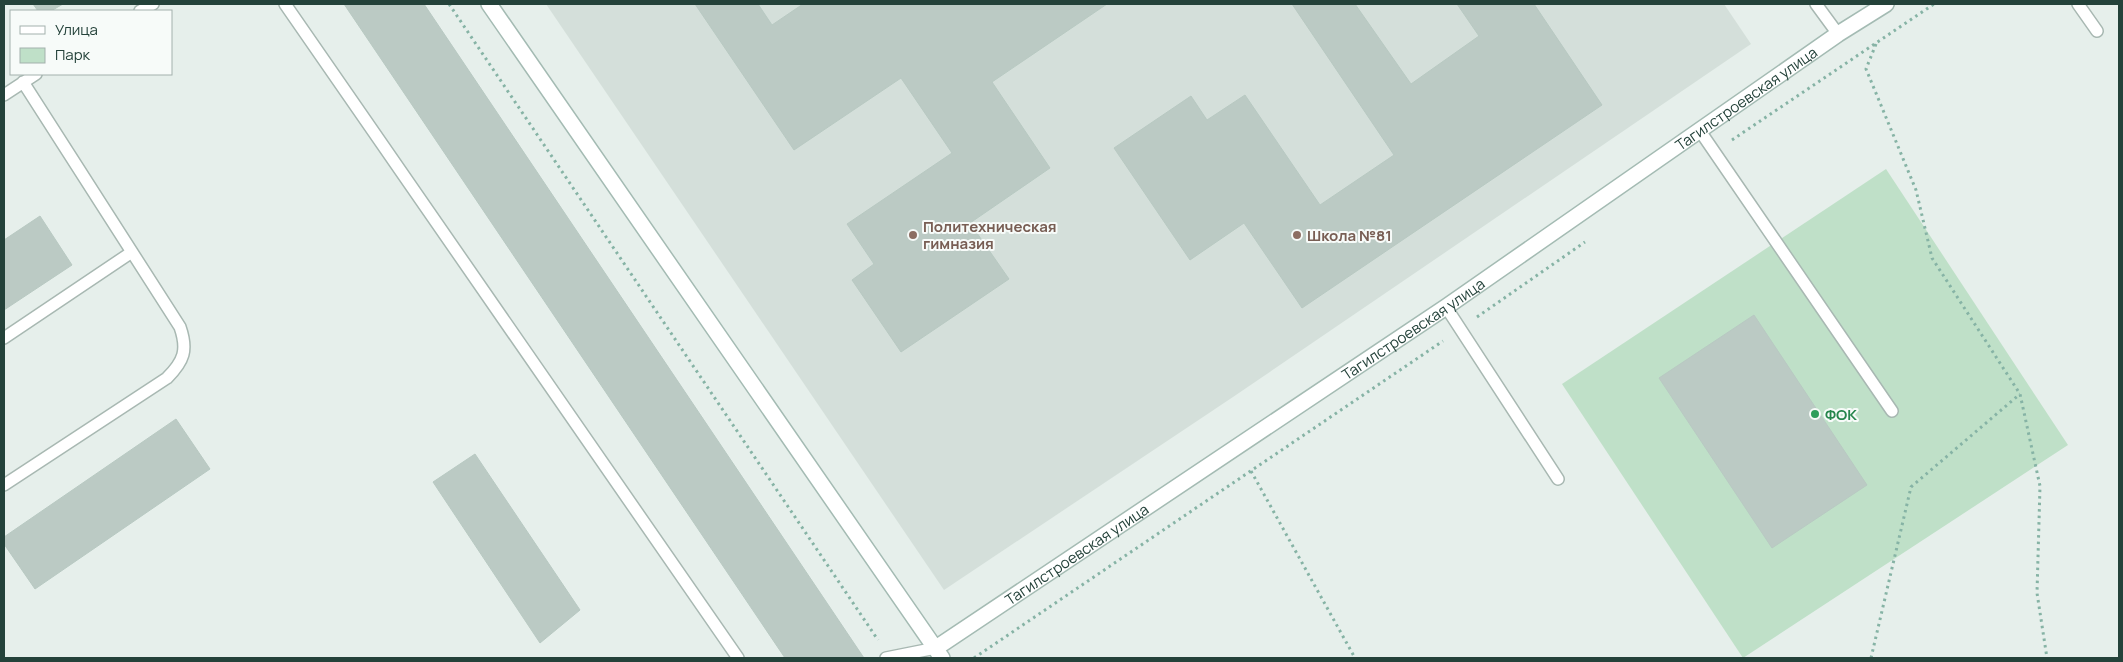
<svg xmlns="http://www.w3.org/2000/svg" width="2123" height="662" font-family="Manrope,sans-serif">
	<rect width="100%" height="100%" fill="#e6efeb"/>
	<path fill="#d4dfda" d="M 546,4 L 1724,4 L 1751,44 L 1233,397 L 944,590 Z"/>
	<path fill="#bfe0c8" d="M 1886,169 L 2068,445 L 1743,658 L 1562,384 Z"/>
	<path fill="#bbcac4" stroke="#b8c9c2" d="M 33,4 L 63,4 L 51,11 L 38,11 Z
		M 344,4 L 424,4 L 864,658 L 785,658 Z
		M 695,4 L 758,4 L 772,25 L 803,4 L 1107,4 L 992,82 L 1050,168 L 970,223 L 1009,279 L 901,352 L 852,280 L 874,264 L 847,224 L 952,153 L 901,78 L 794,150 Z
		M 1292,4 L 1355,4 L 1411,84 L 1479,36 L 1457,4 L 1534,4 L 1602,105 L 1302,308 L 1244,223 L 1190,260 L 1114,148 L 1191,96 L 1207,120 L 1245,95 L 1320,205 L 1394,155 Z
		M 40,216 L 72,265 L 4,310 L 4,240 Z
		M 1754,315 L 1867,485 L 1772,548 L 1659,378 Z
		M 176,419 L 210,469 L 35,589 L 4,544 L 4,537 Z
		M 475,454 L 580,610 L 540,643 L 433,482 Z"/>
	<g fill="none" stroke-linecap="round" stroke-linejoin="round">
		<g stroke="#a8b8b2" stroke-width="14">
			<path id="lane" d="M 285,4 L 738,658
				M 1816,4 L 1838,34
				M 2078,4 L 2097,31
				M 140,11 L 153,4
				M 4,95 L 36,74
				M 1700,131 L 1892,411
				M 1446,307 L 1558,479
				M 4,338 L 132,252
				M 4,485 L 167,378 C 184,361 188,350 180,327 L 23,82
				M 886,658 L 936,648"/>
		</g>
		<g stroke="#a4bbb3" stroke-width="18">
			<g id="secondary">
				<path d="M 489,4 L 942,658"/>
				<path id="s1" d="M 936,648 L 1446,307 L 1838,34 L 1886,4"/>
			</g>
		</g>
		<path stroke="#86b3a5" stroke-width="3" stroke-dasharray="2.5 4" stroke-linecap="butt" d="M 449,4 L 878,640
			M 1876,44 L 1866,69 L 1916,190 L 1932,258 L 2020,394 L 2040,486 L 2037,593 L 2047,658
			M 1732,140 L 1934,4
			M 1477,317 L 1585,242
			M 1251,471 L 1355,658
			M 974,658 L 1443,341
			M 1871,658 L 1911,487 L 2020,394"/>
		<use href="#lane" stroke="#fff" stroke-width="11"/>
		<use href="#secondary" stroke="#fff" stroke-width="15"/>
	</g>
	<g fill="#8d6e63" stroke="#f7fbf9" stroke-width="2">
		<circle cx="913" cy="235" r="5"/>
		<circle cx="1297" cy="235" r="5"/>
	</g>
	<circle fill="#2e9e5b" stroke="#f7fbf9" stroke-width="2" cx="1815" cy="414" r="5"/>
	<g text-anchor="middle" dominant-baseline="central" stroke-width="4" stroke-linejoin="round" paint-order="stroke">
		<g font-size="15" fill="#24423a" stroke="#f7fbf9">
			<text stroke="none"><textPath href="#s1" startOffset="979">Тагилстроевская улица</textPath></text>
			<text stroke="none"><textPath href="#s1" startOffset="574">Тагилстроевская улица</textPath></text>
			<text stroke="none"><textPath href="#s1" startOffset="169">Тагилстроевская улица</textPath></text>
		</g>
		<g font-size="15" font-weight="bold" fill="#785e54" stroke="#f7fbf9" text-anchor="start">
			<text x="923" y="226">Политехническая<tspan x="923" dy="17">гимназия</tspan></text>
			<text x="1307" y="235">Школа №81</text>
		</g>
		<g font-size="15" font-weight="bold" fill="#27864d" stroke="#f7fbf9" text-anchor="start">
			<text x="1825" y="414">ФОК</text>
		</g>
	</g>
	<rect width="2123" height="662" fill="none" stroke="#24423a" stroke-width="10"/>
	<rect x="10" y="10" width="162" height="65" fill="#f7fbf9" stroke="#a3b1ad"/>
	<rect x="20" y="26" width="25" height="8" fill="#ffffff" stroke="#a3b1ad"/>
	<text x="55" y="35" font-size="15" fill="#24423a">Улица</text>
	<rect x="20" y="48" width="25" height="15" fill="#bfe0c8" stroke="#a3b1ad"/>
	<text x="55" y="60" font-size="15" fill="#24423a">Парк</text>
</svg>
